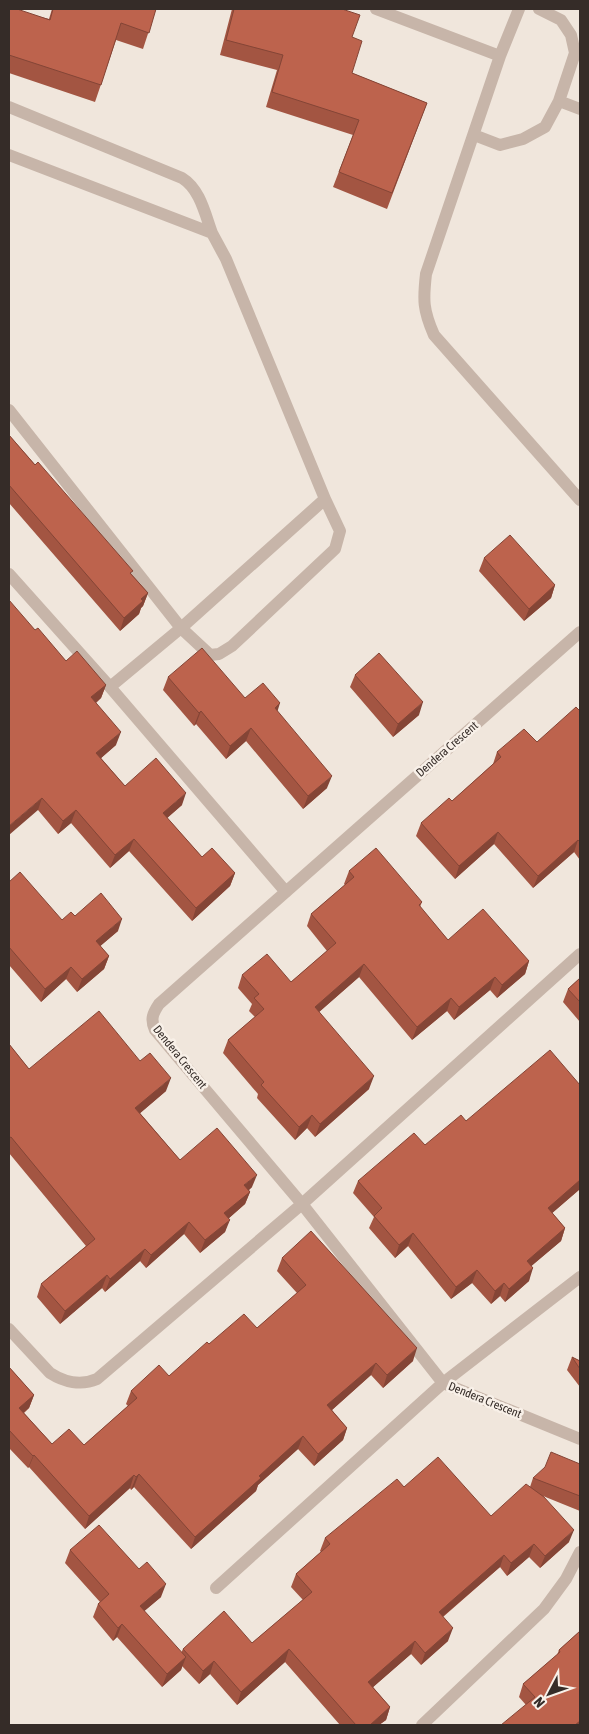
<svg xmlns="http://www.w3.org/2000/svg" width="589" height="1734" font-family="'Asap Condensed',sans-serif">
	<rect width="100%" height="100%" fill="#f0e6dc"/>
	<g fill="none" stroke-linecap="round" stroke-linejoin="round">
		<path stroke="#c7b5a9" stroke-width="12" d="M 376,9 L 500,56
			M 519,9 L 500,56 L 426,274 C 423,300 423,310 434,335 L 580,500
			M 539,9 L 561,20 L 571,35 L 575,53 L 559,101
			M 9,107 L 182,178 C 200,189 205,214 212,233
			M 474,135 L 500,145 L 523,139 L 545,127 L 559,101 L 580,109
			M 9,155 L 212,233 L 226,259 L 325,499 L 181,628 L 110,687
			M 9,410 L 181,628 L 210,655 L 219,654 L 232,646 L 335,549 L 340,531 L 325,499
			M 9,574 L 110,687 L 286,892
			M 580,632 L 159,1004 C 153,1013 150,1019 155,1030 L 302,1204 L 443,1383 L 580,1439
			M 9,1329 L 50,1373 C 64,1382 81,1386 97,1379 L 302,1204 L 580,954
			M 216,1588 L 443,1383 L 580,1277
			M 422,1725 L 544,1609 L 566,1579 L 580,1552"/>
	</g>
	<path fill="#a35542" d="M 9,9 L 49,19 L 52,9 L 156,9 L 143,49 L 116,40 L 95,102 L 9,73 Z
		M 232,9 L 342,9 L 352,37 L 352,73 L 427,103 L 387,209 L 333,187 L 353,135 L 266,107 L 277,70 L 220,55 Z
		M 9,435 L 148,593 L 143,606 L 141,608 L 139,614 L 120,631 L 9,503 Z
		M 484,558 L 555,585 L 551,598 L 524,621 L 479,571 Z
		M 35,630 L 66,661 L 106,685 L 101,698 L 96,703 L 116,745 L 101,758 L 125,786 L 182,805 L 167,818 L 202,857 L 235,873 L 230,886 L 192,921 L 129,851 L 110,868 L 71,823 L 58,834 L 38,810 Z
		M 355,675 L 419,715 L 393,737 L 350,687 Z
		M 168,677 L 245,698 L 277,711 L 327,788 L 303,809 L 246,741 L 226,759 L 196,724 L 194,726 L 163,690 Z
		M 580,711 L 580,860 L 574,852 L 533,888 L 494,844 L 455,879 L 416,836 L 421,823 L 452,801 L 493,764 L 497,752 L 537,742 Z
		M 349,871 L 422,902 L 420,907 L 448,940 L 529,961 L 525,974 L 497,998 L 490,990 L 454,1020 L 447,1011 L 412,1040 L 359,977 L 319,1012 L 369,1089 L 315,1137 L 307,1128 L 295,1140 L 257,1098 L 258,1094 L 223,1053 L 228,1040 L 255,1017 L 249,1011 L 252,1004 L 238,988 L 242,975 L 291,982 L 327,951 L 307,926 L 311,914 L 345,885 L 344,884 Z
		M 9,882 L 62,920 L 75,916 L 118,931 L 100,946 L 109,956 L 104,969 L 77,992 L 66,979 L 41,1002 L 9,965 Z
		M 580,978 L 580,1022 L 563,1002 L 568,989 Z
		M 9,1044 L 29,1069 L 166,1091 L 140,1113 L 180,1160 L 252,1187 L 249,1190 L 250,1192 L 245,1204 L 229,1218 L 225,1232 L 200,1253 L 184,1234 L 146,1268 L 140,1261 L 105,1292 L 102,1288 L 60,1324 L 37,1297 L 41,1284 L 86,1246 L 9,1153 Z
		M 580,1085 L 580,1189 L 552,1213 L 565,1228 L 561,1241 L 531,1266 L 529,1281 L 505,1302 L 500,1296 L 491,1304 L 472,1283 L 451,1299 L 408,1246 L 395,1258 L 369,1228 L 374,1217 L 353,1193 L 358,1181 L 425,1145 L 466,1121 Z
		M 282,1258 L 413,1361 L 383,1388 L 371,1375 L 332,1410 L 347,1428 L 343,1440 L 314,1466 L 298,1449 L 258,1485 L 256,1491 L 191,1549 L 134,1487 L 131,1490 L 130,1488 L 85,1529 L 29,1467 L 28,1468 L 9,1448 L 9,1367 L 34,1395 L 29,1408 L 24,1413 L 52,1444 L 84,1445 L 128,1406 L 126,1404 L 131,1391 L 169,1376 L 209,1344 L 257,1328 L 297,1293 L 277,1271 Z
		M 572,1357 L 580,1361 L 580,1387 L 567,1370 Z
		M 580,1464 L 580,1511 L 543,1496 L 569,1542 L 540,1568 L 529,1557 L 507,1576 L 500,1567 L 443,1617 L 448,1641 L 421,1665 L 411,1654 L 373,1687 L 390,1707 L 386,1720 L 379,1725 L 340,1725 L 285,1662 L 237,1705 L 210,1674 L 199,1684 L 182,1666 L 181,1670 L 162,1687 L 117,1637 L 113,1641 L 93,1617 L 98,1604 L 100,1602 L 65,1563 L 70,1550 L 161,1597 L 144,1611 L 181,1653 L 183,1649 L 252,1643 L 303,1600 L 291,1587 L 296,1574 L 321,1552 L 320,1551 L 325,1538 L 404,1487 L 491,1516 L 530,1487 L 533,1478 Z
		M 580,1631 L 580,1725 L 526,1705 L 519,1697 L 523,1684 L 557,1655 L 559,1650 Z"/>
	<path fill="#844536" d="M 555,585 L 551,598 L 524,621 L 529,609 Z
		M 148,593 L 143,606 L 141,608 L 139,614 L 120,631 L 124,618 L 141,599 Z
		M 106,685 L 101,698 L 87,710 L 91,697 Z
		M 423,702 L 419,715 L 393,737 L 398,724 Z
		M 280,703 L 276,716 L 275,708 Z
		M 201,711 L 196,724 L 194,726 L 199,713 Z
		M 251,728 L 246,741 L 226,759 L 230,746 Z
		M 121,732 L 116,745 L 92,766 L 96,753 Z
		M 332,776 L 327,788 L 303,809 L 308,796 Z
		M 186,793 L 182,805 L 158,826 L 163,813 Z
		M 42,798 L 38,810 L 9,835 L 9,826 Z
		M 76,810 L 71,823 L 58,834 L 63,821 Z
		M 498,832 L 494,844 L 455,879 L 459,866 Z
		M 134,839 L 129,851 L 110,868 L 115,855 Z
		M 578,840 L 574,852 L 533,888 L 538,876 Z
		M 235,873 L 230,886 L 192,921 L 196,908 Z
		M 122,919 L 118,931 L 91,954 L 96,941 Z
		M 109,956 L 104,969 L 77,992 L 82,979 Z
		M 529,961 L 525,974 L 497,998 L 502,985 Z
		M 364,964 L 359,977 L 310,1020 L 315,1007 Z
		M 71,967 L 66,979 L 41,1002 L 45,989 Z
		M 495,977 L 490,990 L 454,1020 L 459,1007 Z
		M 451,998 L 447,1011 L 412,1040 L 417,1027 Z
		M 374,1076 L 369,1089 L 315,1137 L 320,1124 Z
		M 171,1078 L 166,1091 L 131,1121 L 135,1108 Z
		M 312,1115 L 307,1128 L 295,1140 L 299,1127 Z
		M 257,1175 L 252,1187 L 240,1198 L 244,1185 Z
		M 580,1180 L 580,1189 L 543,1221 L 548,1208 Z
		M 250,1192 L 245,1204 L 220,1226 L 224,1213 Z
		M 230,1220 L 225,1232 L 200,1253 L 205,1240 Z
		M 189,1222 L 184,1234 L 146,1268 L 151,1255 Z
		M 565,1228 L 561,1241 L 522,1274 L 527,1261 Z
		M 413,1233 L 408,1246 L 395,1258 L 399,1245 Z
		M 145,1249 L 140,1261 L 105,1292 L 110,1279 Z
		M 533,1268 L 529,1281 L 505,1302 L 509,1289 Z
		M 477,1270 L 472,1283 L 451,1299 L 456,1287 Z
		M 107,1275 L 102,1288 L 60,1324 L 65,1311 Z
		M 504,1283 L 500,1296 L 491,1304 L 495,1291 Z
		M 417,1348 L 413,1361 L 383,1388 L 387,1375 Z
		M 376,1363 L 371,1375 L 323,1418 L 327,1405 Z
		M 34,1395 L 29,1408 L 14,1420 L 19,1408 Z
		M 347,1428 L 343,1440 L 314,1466 L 318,1454 Z
		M 303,1436 L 298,1449 L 258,1485 L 256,1491 L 191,1549 L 195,1537 L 259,1476 Z
		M 34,1455 L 29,1467 L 28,1468 L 33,1456 Z
		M 139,1474 L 134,1487 L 131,1490 L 136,1477 Z
		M 134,1475 L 130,1488 L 85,1529 L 89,1516 Z
		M 574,1530 L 569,1542 L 540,1568 L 545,1556 Z
		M 534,1544 L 529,1557 L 507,1576 L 511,1563 Z
		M 504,1555 L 500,1567 L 434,1624 L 439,1612 Z
		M 166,1584 L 161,1597 L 135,1619 L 140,1606 Z
		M 122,1624 L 117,1637 L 113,1641 L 118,1628 Z
		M 453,1628 L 448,1641 L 421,1665 L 425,1653 Z
		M 415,1641 L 411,1654 L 364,1695 L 368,1682 Z
		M 289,1649 L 285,1662 L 237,1705 L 241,1692 Z
		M 186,1657 L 181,1670 L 162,1687 L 167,1674 Z
		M 214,1661 L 210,1674 L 199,1684 L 203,1671 Z
		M 390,1707 L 386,1720 L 379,1725 L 370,1725 Z
		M 580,1721 L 580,1725 L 575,1725 Z"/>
	<path fill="#bd634d" stroke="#844536" d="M 9,9 L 17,9 L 50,20 L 53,9 L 156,9 L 149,33 L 121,23 L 101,85 L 9,55 Z
		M 234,9 L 342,9 L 360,15 L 352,37 L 362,41 L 352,73 L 427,103 L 392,193 L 339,172 L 359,120 L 272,92 L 283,55 L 226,40 Z
		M 9,435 L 35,465 L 38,462 L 133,571 L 130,573 L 148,593 L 141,599 L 143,601 L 124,618 L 9,485 Z
		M 510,535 L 555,585 L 529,609 L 484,558 Z
		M 9,600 L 35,630 L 38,628 L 66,661 L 77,651 L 106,685 L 91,697 L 121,732 L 96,753 L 125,786 L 156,758 L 186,793 L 163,813 L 202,857 L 212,848 L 235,873 L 196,908 L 134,839 L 115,855 L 76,810 L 63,821 L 42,798 L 9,826 Z
		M 202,648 L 245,698 L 263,683 L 280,703 L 275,708 L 332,776 L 308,796 L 251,728 L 230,746 L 201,711 L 199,713 L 168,677 Z
		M 379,653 L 423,702 L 398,724 L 355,675 Z
		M 576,707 L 580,711 L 580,842 L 578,840 L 538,876 L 498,832 L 459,866 L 421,823 L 449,798 L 452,801 L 501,757 L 497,752 L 524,729 L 537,742 Z
		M 376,848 L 422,902 L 419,905 L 448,940 L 483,909 L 529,961 L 502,985 L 495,977 L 459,1007 L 451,998 L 417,1027 L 364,964 L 315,1007 L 374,1076 L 320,1124 L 312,1115 L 299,1127 L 261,1085 L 264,1082 L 228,1040 L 264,1009 L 254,998 L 259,994 L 242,975 L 267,954 L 291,982 L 336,943 L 311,914 L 354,877 L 349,871 Z
		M 20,872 L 62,920 L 71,912 L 75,916 L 101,893 L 122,919 L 96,941 L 109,956 L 82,979 L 71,967 L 45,989 L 9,947 L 9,882 Z
		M 580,978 L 580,1002 L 568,989 Z
		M 99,1011 L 140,1061 L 150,1053 L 171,1078 L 135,1108 L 180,1160 L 217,1128 L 257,1175 L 244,1185 L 250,1192 L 224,1213 L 230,1220 L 205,1240 L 189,1222 L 151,1255 L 145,1249 L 110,1279 L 107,1275 L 65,1311 L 41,1284 L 95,1239 L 11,1137 L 9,1138 L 9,1044 L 29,1069 Z
		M 550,1050 L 580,1085 L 580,1180 L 548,1208 L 565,1228 L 527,1261 L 533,1268 L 509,1289 L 504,1283 L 495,1291 L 477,1270 L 456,1287 L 413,1233 L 399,1245 L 374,1216 L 382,1208 L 358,1181 L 414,1133 L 425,1145 L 461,1115 L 466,1121 Z
		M 311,1231 L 417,1348 L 387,1375 L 376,1363 L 327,1405 L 347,1428 L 318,1454 L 303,1436 L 259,1476 L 261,1478 L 195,1537 L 139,1474 L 136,1477 L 134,1475 L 89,1516 L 34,1455 L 33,1456 L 9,1430 L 9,1367 L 34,1395 L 19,1408 L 52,1444 L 69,1429 L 84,1445 L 137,1398 L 131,1391 L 159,1365 L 169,1376 L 207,1342 L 209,1344 L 244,1314 L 257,1328 L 306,1285 L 282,1258 Z
		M 572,1357 L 580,1361 L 580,1369 Z
		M 551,1452 L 580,1464 L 580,1496 L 533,1478 L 545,1467 Z
		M 438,1457 L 491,1516 L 526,1484 L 544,1497 L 574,1530 L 545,1556 L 534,1544 L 511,1563 L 504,1555 L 439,1612 L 453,1628 L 425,1653 L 415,1641 L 368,1682 L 390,1707 L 370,1725 L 356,1725 L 289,1649 L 241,1692 L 214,1661 L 203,1671 L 183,1649 L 224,1611 L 252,1643 L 312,1592 L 296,1574 L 330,1544 L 325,1538 L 397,1479 L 404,1487 Z
		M 99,1525 L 139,1569 L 147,1562 L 166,1584 L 140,1606 L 186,1657 L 167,1674 L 122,1624 L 118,1628 L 98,1604 L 109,1594 L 70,1550 Z
		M 580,1631 L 580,1721 L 575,1725 L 501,1725 L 535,1697 L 523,1684 L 560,1652 L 559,1650 Z"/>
	<g text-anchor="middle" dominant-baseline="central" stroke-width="5" stroke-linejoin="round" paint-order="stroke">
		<g font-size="12" fill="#352c28" stroke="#f8f0e8">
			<text transform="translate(447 749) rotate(-41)">Dendera Crescent</text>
			<text transform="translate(180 1057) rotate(51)">Dendera Crescent</text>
			<text transform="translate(485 1400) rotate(22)">Dendera Crescent</text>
		</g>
	</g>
	<rect width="589" height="1734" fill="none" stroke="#352c28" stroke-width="20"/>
	<g transform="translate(549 1694) rotate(229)" stroke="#f8f0e8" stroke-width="4" paint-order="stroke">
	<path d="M0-4L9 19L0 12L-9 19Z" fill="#352c28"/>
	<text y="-8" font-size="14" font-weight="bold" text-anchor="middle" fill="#352c28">N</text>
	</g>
</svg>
